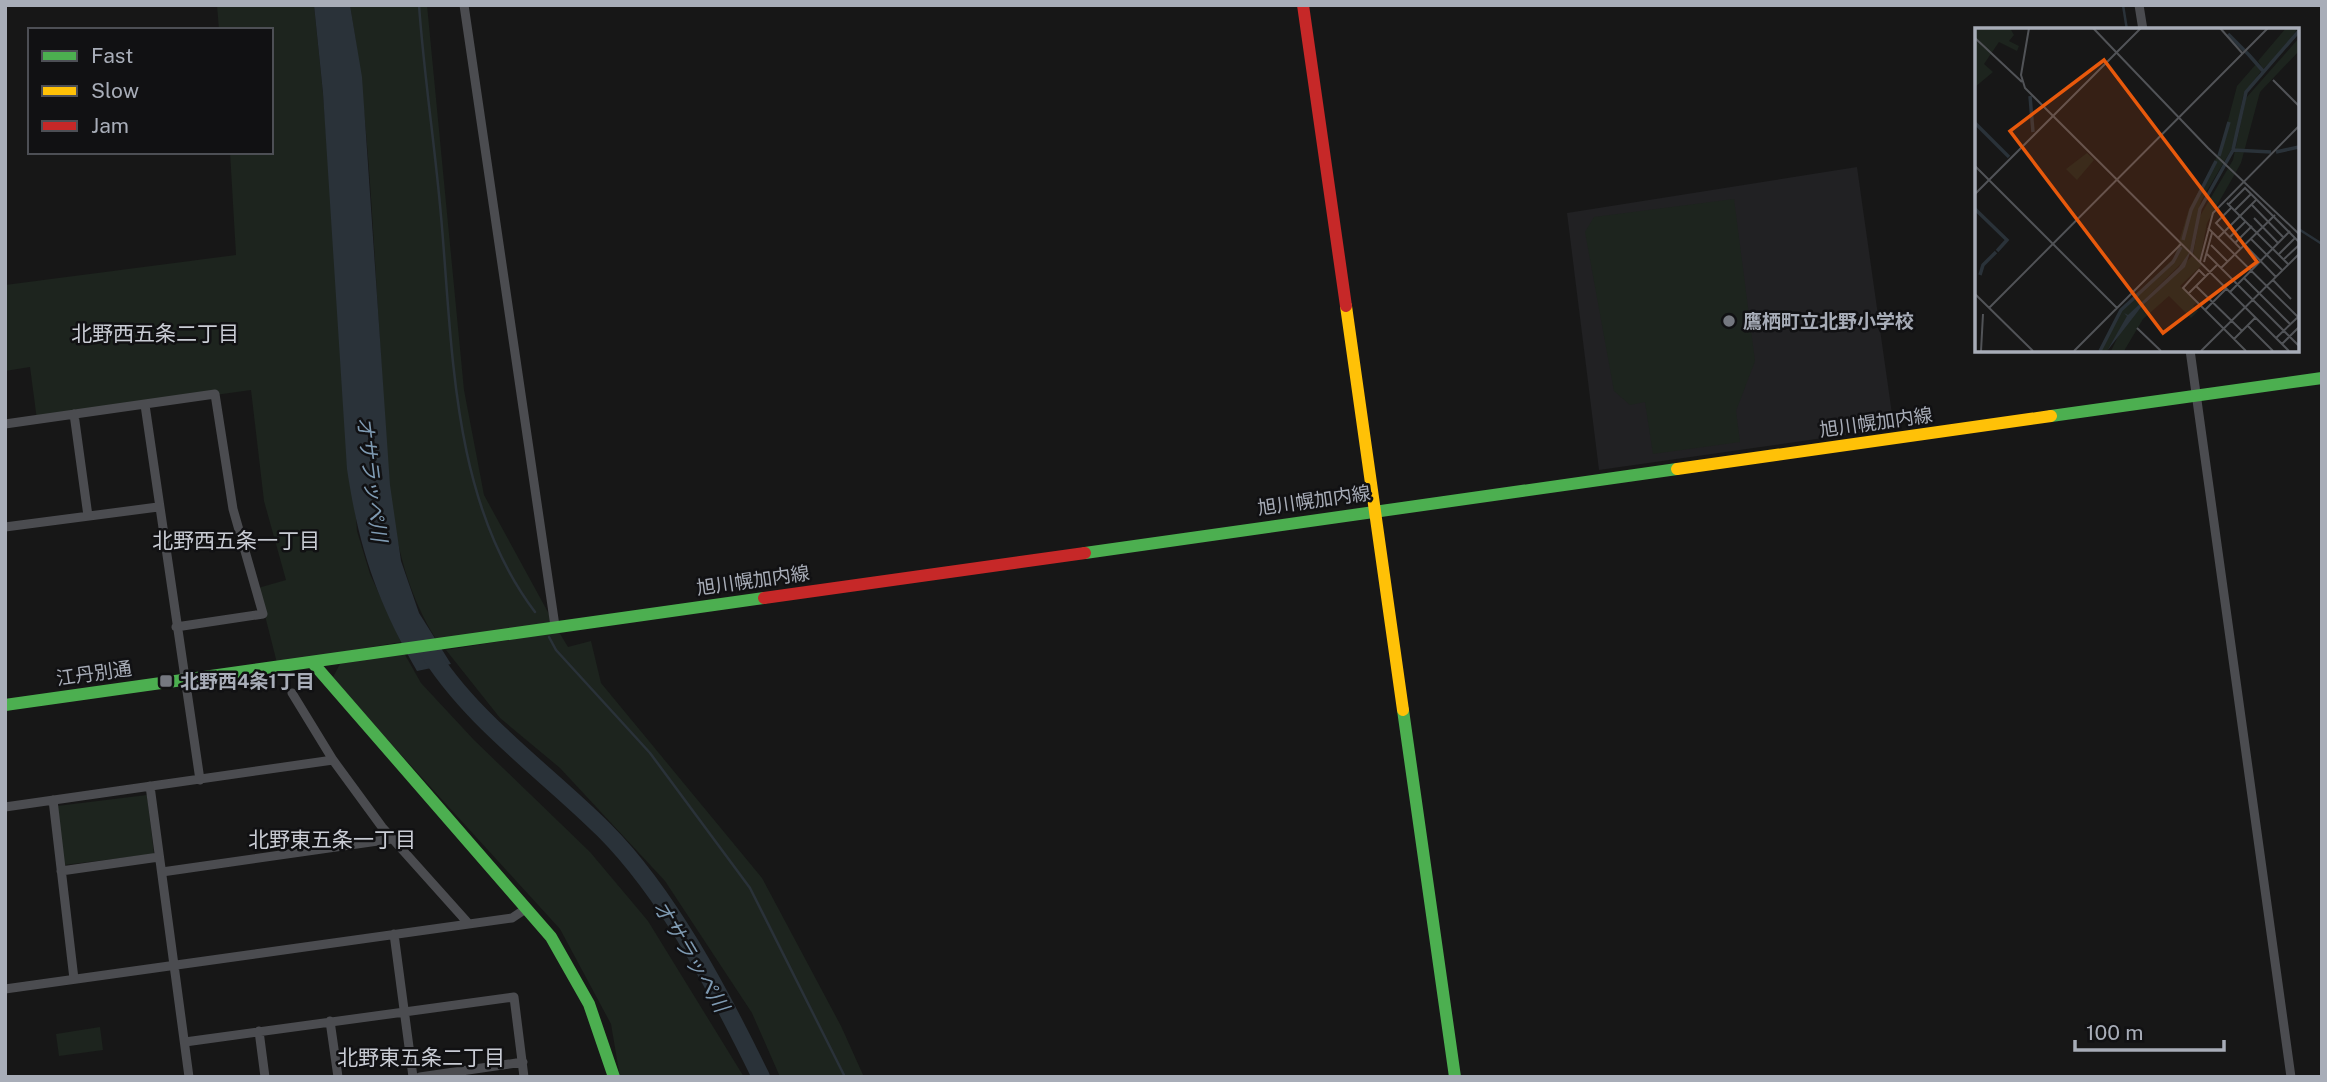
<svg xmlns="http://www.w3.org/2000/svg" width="2327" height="1082" font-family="'Public Sans','Noto Sans JP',sans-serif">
	<rect width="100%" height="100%" fill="#171717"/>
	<path fill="#212123" d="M 1857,167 L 1894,428 L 1599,470 L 1567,213 Z"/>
	<path fill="#1d241e" d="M 217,5 L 314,5 L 323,93 L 357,531 L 370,574 L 401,642 L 277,663 L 258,588 L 286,580 L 264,501 L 251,390 L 37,420 L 30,367 L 5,371 L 5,285 L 236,255 L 230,152 L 271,152 L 271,30 L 219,30 Z
		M 350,5 L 427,5 L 464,390 L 484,495 L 555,625 L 436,639 C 384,557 387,454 381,360 C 373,242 370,122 350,5 Z
		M 1734,199 L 1755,361 L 1736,411 L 1740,442 L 1653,454 L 1645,402 L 1630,405 L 1614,391 L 1585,232 L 1594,217 Z
		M 559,632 L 568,647 L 591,641 L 601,683 L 762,878 L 841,1026 L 864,1077 L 780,1077 L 752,1013 L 665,881 L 560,768 L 500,718 L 446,650 Z
		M 404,653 L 421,683 L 474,740 L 590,852 L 648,921 L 744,1077 L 620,1077 L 611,1024 L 560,929 L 332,679 L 340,664 Z
		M 147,795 L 154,854 L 64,865 L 57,806 Z
		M 100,1027 L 103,1050 L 59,1056 L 56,1034 Z"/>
	<path fill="#2a3239" d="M 314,5 L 350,5 L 362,77 L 390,485 L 401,561 L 419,613 L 451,664 L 417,671 C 377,601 359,549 347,469 L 323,93 Z"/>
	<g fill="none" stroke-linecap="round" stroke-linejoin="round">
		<path stroke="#2a3239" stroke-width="2.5" d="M 419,5 C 424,76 435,146 441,216 C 453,349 451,501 535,612
			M 2123,5 L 2127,30
			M 2297,228 L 2322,244
			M 549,637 L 556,650 L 650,753 L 750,888 L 845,1077"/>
		<path stroke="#2a3239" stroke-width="18" d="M 426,647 C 469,719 545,771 604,830 C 668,894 721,995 761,1077"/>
		<path stroke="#4b4c50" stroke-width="9" d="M 464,5 L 555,626
			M 2139,5 L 2143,30
			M 2190,350 L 2291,1077
			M 145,405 L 200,780
			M 74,414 L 88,516
			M 5,424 L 215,394 L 233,509 L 263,614 L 176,627
			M 5,527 L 158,507
			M 292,693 L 333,760 L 382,827 L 468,923
			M 150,786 L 189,1077
			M 53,800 L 74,979
			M 5,807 L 333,760
			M 61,871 L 159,857
			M 162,872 L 392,839
			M 394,934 L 413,1077
			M 5,989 L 512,918 L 527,908
			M 330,1021 L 338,1077
			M 259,1031 L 265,1077
			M 185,1042 L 514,997 L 524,1077
			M 420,1077 L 523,1062"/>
		<path stroke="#4caf50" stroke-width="12" d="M 2051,416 L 2322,378
			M 1085,553 L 1677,469
			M 312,662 L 551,937 L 589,1004 L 614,1077
			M 5,705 L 764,598
			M 1403,710 L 1455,1077"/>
		<path stroke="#ffc107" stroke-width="12" d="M 1346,306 L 1403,710
			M 1677,469 L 2051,416"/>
		<path stroke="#c62828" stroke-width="12" d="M 1303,5 L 1346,306
			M 764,598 L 1085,553"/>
	</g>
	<g fill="#757880" stroke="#111113" stroke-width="2.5">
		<circle cx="1729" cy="321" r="7"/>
		<rect x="159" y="674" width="14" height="14" rx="3.5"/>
	</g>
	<g text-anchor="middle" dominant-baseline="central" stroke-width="5" stroke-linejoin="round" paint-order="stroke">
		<g font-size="19" font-weight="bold" fill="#a8adb8" stroke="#111113" text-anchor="start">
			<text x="1743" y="321">鷹栖町立北野小学校</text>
			<text x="180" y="681">北野西4条1丁目</text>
		</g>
		<g font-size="19" fill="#a8adb8" stroke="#111113">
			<text transform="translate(1876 422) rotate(-8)">旭川幌加内線</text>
			<text transform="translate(1314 500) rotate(-8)">旭川幌加内線</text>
			<text transform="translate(753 580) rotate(-8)">旭川幌加内線</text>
			<text transform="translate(94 673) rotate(-8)">江丹別通</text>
		</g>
		<g font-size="21" fill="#c9ccd4" stroke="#111113">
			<text x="155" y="333">北野西五条二丁目</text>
			<text x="236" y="540">北野西五条一丁目</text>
			<text x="332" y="839">北野東五条一丁目</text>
			<text x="421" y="1057">北野東五条二丁目</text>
		</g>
		<g font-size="21" font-style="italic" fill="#7f9bb3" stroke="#111113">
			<text transform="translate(372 479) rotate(83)">オサラッペ川</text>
			<text transform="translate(691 956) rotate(59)">オサラッペ川</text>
		</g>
	</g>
	<g transform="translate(1975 28)">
		<rect width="324" height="324" fill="#171717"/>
		<path d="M 35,0 L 39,7 L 34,13 L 44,18 L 42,23 L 24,14 L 9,36 L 18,44 L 0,59 L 0,2 ZM 311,0 L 323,0 L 307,24 L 288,41 L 283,33 ZM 324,10 L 324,23 L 285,64 L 266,135 L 232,195 L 225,232 L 218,227 L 225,188 L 258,132 L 271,70 ZM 282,35 L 286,43 L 268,68 L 259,117 L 226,173 L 214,228 L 153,288 L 132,323 L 124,323 L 146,280 L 199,230 L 214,181 L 245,123 L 262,58 ZM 112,125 L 119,132 L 102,152 L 91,141 ZM 217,228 L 227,237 L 205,258 L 222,274 L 218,278 L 223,283 L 216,290 L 194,268 L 168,291 L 149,323 L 136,323 L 148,298 Z" fill="#1d241e"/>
		<path d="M 216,222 L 210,239 L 167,278 L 132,323 L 152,288 L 149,285 L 153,287 L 204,239 Z" fill="#2a3239"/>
		<path fill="none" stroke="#2a3239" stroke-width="3.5" d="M 253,6 L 274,27M 274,27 L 288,43M 55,68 L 58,104M 0,95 L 34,129M 258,122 L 296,124M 301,124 L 324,119M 244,128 L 254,94M 0,181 L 32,212 L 22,223M 208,212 L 216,182 L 241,133M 216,226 L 225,181 L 258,122 L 271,64 L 324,3M 5,247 L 8,237 L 21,224M 125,323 L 146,282 L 198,234 L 206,219"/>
		<path fill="none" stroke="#515357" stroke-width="2" d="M 54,0 L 46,47 L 50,60 L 314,323M 118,0 L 233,120 L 324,206M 245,0 L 268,26M 0,10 L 47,54M 298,52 L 324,78M 0,138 L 142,280M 0,166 L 166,0M 252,175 L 313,236M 254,176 L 270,160 L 324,214M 276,176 L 309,210M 256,180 L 241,195 L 266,221M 259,183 L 276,166M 279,190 L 303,215M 233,200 L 324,290M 255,209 L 271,193M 243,210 L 282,171M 276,211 L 307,242M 260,215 L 277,198M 236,217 L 253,234M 270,217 L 301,249M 232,226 L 324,318M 303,227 L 320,210M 308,232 L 324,217M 225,234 L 238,185 L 324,98M 229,234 L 237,205M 246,240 L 300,187M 231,249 L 224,242 L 208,260 L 271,323M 269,250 L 315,296M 298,252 L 316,271M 221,258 L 267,303M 255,264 L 315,203M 0,266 L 58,323M 213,266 L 242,237M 14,280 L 293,0M 230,282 L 251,261M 273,298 L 298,323M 162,300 L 186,323M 301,310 L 323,289M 259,311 L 280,290M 307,316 L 324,299M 6,323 L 8,286M 99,323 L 206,216M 226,323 L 324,226"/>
		<path fill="#e8590c" fill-opacity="0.15" stroke="#e8590c" stroke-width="3.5" d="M 129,32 L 282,234 L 188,305 L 35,103 Z"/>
		<rect width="324" height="324" fill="none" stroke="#a8adb8" stroke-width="3.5"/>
	</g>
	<rect width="2327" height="1082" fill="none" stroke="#a8adb8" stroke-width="14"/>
	<rect x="28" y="28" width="245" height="126" fill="#111113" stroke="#4d4f55" stroke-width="2"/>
	<rect x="42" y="51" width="35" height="10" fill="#4caf50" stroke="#4d4f55" stroke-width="2"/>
	<text x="91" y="63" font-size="21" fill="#a8adb8">Fast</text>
	<rect x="42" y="86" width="35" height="10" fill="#ffc107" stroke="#4d4f55" stroke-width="2"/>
	<text x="91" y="98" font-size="21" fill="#a8adb8">Slow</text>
	<rect x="42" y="121" width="35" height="10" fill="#c62828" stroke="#4d4f55" stroke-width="2"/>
	<text x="91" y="133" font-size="21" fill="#a8adb8">Jam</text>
	<path d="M2075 1040v10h149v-10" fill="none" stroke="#a8adb8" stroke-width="3.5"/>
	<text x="2086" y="1040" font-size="21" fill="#a8adb8" stroke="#111113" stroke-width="5" paint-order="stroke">100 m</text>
</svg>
